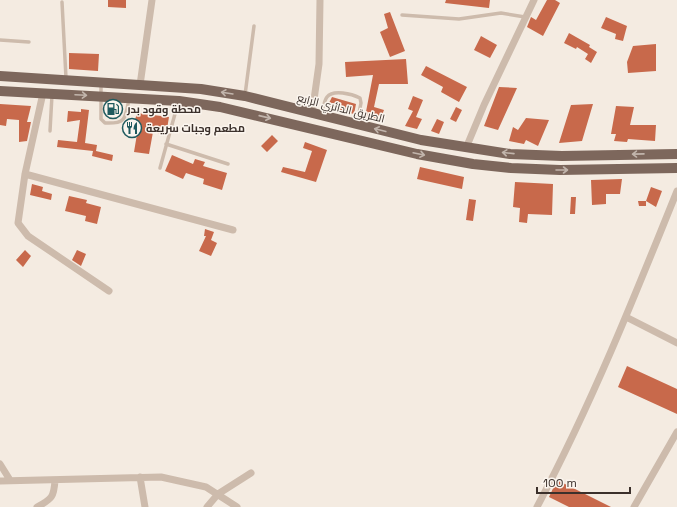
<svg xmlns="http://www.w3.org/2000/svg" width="677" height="507" font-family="'Space Grotesk',Cairo,sans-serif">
	<rect width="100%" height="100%" fill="#f4ebe1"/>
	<path fill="#c8694b" d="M 108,0 L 126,0 L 126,8 L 108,7 Z
		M 446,0 L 490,0 L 489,8 L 445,3 Z
		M 547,0 L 555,0 L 560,3 L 543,36 L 527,27 L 531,17 L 536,20 Z
		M 390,12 L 405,51 L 390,57 L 380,32 L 388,28 L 384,14 Z
		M 606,17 L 627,26 L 623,41 L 615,39 L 616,34 L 601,28 Z
		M 569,33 L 590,45 L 589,47 L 597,52 L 591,63 L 585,59 L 588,54 L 577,47 L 576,49 L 564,43 Z
		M 481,36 L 497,45 L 490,58 L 474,50 Z
		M 656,44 L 656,71 L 628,73 L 627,62 L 633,46 Z
		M 69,53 L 99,54 L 98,71 L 69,69 Z
		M 406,59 L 408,84 L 379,84 L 374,107 L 384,110 L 380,120 L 365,117 L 373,75 L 346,77 L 345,62 Z
		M 426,66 L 467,87 L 459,102 L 441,92 L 443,87 L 421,75 Z
		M 499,87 L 517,88 L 498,130 L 484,126 Z
		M 413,96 L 423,100 L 416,117 L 422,119 L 417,129 L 405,126 L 413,111 L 408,109 Z
		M 332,97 L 356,104 L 354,114 L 327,107 Z
		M 0,104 L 31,106 L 27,122 L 31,122 L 27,141 L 19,142 L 19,120 L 7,119 L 6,126 L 0,125 Z
		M 593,104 L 582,141 L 559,143 L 571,105 Z
		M 616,106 L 634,107 L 630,125 L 656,125 L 655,141 L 628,139 L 627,142 L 614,141 L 616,134 L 611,134 Z
		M 456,107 L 462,110 L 456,122 L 450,119 Z
		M 81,109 L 89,110 L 85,143 L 97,145 L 96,151 L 113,155 L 112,161 L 92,156 L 93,151 L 57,147 L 58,140 L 77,142 L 80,120 L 67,122 L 68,111 L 81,112 Z
		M 137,113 L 169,117 L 166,135 L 153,132 L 149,154 L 134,152 L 138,128 L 133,127 Z
		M 526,118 L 549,120 L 538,146 L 526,140 L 524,144 L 509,141 L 513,127 L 518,130 Z
		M 437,119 L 444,122 L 439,134 L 431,131 Z
		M 272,135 L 278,141 L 267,152 L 261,146 Z
		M 305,142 L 327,150 L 316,182 L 281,172 L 283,167 L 305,172 L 312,151 L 303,148 Z
		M 172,155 L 193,164 L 195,159 L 205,162 L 203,166 L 227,173 L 222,190 L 203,184 L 204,179 L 186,173 L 183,179 L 165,171 Z
		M 420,167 L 464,177 L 462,189 L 417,179 Z
		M 622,179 L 620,194 L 606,194 L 606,204 L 592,205 L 591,180 Z
		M 515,182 L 553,184 L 552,215 L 528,214 L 527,223 L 519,222 L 520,208 L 513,207 Z
		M 32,184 L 43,187 L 42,191 L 52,194 L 51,200 L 30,195 Z
		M 651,187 L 662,191 L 656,207 L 646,201 L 646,206 L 639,206 L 638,201 L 646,201 Z
		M 69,196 L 87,200 L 86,203 L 101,207 L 97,224 L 85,221 L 86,216 L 65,211 Z
		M 571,197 L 576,197 L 575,214 L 570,214 Z
		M 469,199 L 476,200 L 473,221 L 466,220 Z
		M 205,229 L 214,232 L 211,240 L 217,243 L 211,256 L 199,251 L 206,236 L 204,236 Z
		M 25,250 L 31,256 L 23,267 L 16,260 Z
		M 77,250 L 86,254 L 81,266 L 72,260 Z
		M 627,366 L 677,389 L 677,414 L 618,387 Z
		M 557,480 L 611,507 L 569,507 L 549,497 Z"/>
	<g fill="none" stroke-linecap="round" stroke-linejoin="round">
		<path stroke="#cdbbac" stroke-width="3.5" d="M 62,2 L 66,78
			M 402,15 L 459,19 L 501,13 L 525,17
			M 0,40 L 29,42
			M 101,84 L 101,119 L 105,123 C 126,124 125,119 129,99
			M 245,95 L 254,26
			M 321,115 C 323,109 324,101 327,97 C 333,89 352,94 360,98 L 361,103 L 357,123
			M 50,131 L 52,95
			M 166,144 L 228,164
			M 160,168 L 178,103"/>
		<path stroke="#cdbbac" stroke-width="7" d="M 140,85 L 152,0
			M 43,93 L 25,174 L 18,223 L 28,236 L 109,291
			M 312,114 L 319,64 L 320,0
			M 466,148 L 484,105 L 534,0
			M 25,174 L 233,230
			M 626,317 L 677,343
			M 0,464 L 10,480
			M 140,477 L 145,507
			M 0,481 L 161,477 L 206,487 L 237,507
			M 37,507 C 52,499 54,497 55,480
			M 207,507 L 218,494 L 251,473
			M 537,507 C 591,405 634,298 677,191
			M 634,507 L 677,432"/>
		<path stroke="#7d675c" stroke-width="10" d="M 0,76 L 201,89 L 245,96 L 421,140 L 510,154 L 562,156 L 677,154
			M 0,91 L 179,101 L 220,107 L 417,154 L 473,164 L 511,168 L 560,170 L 677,168"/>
	</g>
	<defs><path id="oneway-shaft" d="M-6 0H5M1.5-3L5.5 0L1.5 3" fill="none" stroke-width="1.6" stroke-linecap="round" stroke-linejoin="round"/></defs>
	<g stroke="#c2b5ac">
		<use href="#oneway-shaft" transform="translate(227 93) rotate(-171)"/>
		<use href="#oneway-shaft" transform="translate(81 95) rotate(3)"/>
		<use href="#oneway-shaft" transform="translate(265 117) rotate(13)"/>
		<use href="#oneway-shaft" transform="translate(380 130) rotate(-166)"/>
		<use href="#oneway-shaft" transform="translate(508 153) rotate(-174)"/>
		<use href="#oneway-shaft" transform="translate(419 154) rotate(12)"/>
		<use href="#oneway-shaft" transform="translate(638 154) rotate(179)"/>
		<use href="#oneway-shaft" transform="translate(562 170)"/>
	</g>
	<defs>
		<g id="fuel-ring" transform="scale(1)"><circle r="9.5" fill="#fbf5ee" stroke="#1f5a5e" stroke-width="1.5"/><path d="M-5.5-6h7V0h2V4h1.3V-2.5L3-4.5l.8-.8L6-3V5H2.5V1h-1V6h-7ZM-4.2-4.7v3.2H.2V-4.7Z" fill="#1f5a5e"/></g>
		<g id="restaurant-ring" transform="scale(1)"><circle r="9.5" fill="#fbf5ee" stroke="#1f5a5e" stroke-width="1.5"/><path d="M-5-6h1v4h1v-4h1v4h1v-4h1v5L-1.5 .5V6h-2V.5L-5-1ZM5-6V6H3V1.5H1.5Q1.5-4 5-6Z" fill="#1f5a5e"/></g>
	</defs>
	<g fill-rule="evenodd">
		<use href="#fuel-ring" x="113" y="109"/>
		<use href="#restaurant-ring" x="132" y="128"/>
	</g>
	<g text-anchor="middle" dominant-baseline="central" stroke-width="3" stroke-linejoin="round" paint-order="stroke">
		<g font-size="11" fill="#3b302b" stroke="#fbf5ee">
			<text transform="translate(341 108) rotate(14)">الطريق الدائري الرابع</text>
		</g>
		<g font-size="11" font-weight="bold" fill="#3b302b" stroke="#fbf5ee" text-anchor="start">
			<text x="127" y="109">محطة وقود بدر</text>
			<text x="146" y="128">مطعم وجبات سريعة</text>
		</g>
	</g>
	<path d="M537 487v6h93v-6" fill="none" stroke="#3b302b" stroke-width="2"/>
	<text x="543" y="487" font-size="12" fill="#3b302b" stroke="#fbf5ee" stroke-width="3" paint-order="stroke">100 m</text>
</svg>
